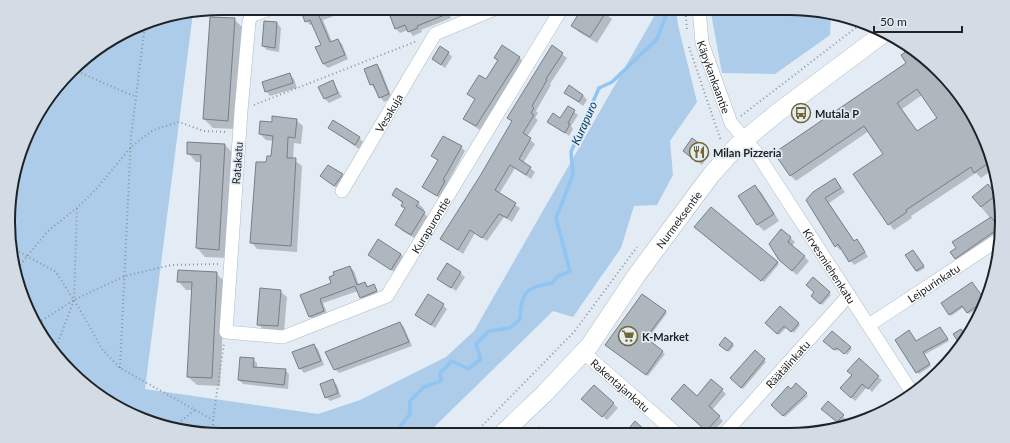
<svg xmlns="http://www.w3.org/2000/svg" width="1010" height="443" font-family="Lato,sans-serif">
	<rect width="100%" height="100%" fill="#e3ecf5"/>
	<path fill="#accce9" d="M 659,8 L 676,8 L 678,25 L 697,102 L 670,141 L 673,175 L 657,205 L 634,206 L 621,248 L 573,317 L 553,311 L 427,434 L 221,435 L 140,419 L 81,382 L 36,328 L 12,263 L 12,180 L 36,115 L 81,61 L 153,19 L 193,13 L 145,389 L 318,414 L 360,400 L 446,357 L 474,331 Z
		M 710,8 L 789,8 L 831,16 L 830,35 L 775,74 L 722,73 Z"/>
	<path fill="#0003" fill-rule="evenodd" d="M 331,8 L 334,16 L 323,20 L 332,42 L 338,40 L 342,44 L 348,59 L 328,68 L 323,64 L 317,48 L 322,45 L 313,24 L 310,25 L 306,21 Z
		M 360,8 L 375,8 L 364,12 Z
		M 428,8 L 447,8 L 451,18 L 421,30 L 422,32 L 413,36 L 408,30 L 400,33 L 396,29 L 410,9 L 414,13 Z
		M 605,13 L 612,19 L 597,43 L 579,32 L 572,25 Z
		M 234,19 L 243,28 L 236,129 L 213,128 L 204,119 Z
		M 265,22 L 277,23 L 281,28 L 279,52 L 267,50 L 263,46 Z
		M 552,47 L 567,58 L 550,84 L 551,85 L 536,111 L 538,113 L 535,118 L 538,120 L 527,137 L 535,144 L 523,163 L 535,172 L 531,179 L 515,168 L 499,194 L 520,208 L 512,222 L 504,217 L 487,241 L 475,233 L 463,254 L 442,239 L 481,177 L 512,122 L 509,118 Z
		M 909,50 L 939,70 L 937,73 L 987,145 L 992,170 L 981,178 L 976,173 L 911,216 L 912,218 L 894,230 L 889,224 L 885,154 L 869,131 L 796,181 L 790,175 L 908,63 L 902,55 ZM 922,95 L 938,118 L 918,132 L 902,109 Z
		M 448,52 L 452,57 L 445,68 L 433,59 Z
		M 519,57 L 523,62 L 480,130 L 469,123 L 465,119 L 476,100 L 469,94 L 486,80 L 499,61 L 495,58 Z
		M 377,65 L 381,70 L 392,98 L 384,102 L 371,84 Z
		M 290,75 L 294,79 L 297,88 L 270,96 L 266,91 Z
		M 332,81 L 342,97 L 329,103 L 325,99 Z
		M 565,92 L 583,95 L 587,100 L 583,106 Z
		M 568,107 L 578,115 L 571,126 L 573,129 L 569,136 L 549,122 L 560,119 Z
		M 296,120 L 303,126 L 301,144 L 294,143 L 293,159 L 302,166 L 297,252 L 257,249 L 251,242 L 267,163 L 272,157 L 273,141 L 266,140 L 260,134 L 273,123 Z
		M 329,128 L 359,138 L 363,142 L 359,149 Z
		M 225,145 L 233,153 L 227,258 L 205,257 L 197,248 L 202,162 L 196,162 L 188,153 Z
		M 461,147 L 465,151 L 447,184 L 449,186 L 441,199 L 423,186 L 438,161 L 432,156 Z
		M 706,150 L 710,154 L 702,165 L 684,151 Z
		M 342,175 L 346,179 L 339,190 L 321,176 Z
		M 835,179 L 845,192 L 829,203 L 855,242 L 857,240 L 861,245 L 868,257 L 854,265 L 842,249 L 840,250 L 836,246 L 807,200 Z
		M 755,186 L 761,192 L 779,221 L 764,231 L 757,224 Z
		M 990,187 L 997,197 L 1002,221 L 1001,226 L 998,228 L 1000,230 L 957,260 L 955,258 L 990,218 L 973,197 Z
		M 393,195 L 418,203 L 424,209 L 423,212 L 430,219 L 418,240 L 402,231 L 396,224 L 406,209 L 402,206 L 403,204 Z
		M 697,228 L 777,262 L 779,264 L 764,282 Z
		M 782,230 L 795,242 L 792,246 L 809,261 L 797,275 L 785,265 Z
		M 915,253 L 925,268 L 918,272 L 916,271 Z
		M 401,254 L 405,259 L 396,273 L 369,255 Z
		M 350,267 L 354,271 L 359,285 L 365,283 L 369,287 L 373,285 L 380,296 L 366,302 L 358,291 L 323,303 L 328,315 L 314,320 L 309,316 L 302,296 L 332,284 Z
		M 216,273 L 225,282 L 220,386 L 197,385 L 188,377 L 192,290 L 186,290 L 178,281 Z
		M 460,273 L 465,277 L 456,291 L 439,279 Z
		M 813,279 L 831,295 L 822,305 L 812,296 L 815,292 Z
		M 973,285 L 986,302 L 969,314 L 964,307 L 951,316 L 950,314 Z
		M 280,291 L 287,297 L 284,332 L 265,331 L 258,324 Z
		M 443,305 L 447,309 L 435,328 L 417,315 Z
		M 780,307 L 800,325 L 794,333 L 787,327 L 779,335 L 766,323 Z
		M 665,312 L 667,313 L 647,340 L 665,354 L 648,376 L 608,347 Z
		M 400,323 L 404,327 L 412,346 L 339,373 L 335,369 Z
		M 942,330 L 949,341 L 924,355 L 931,366 L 919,374 L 896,340 L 916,342 Z
		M 832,332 L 852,349 L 847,355 L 839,349 L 837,351 L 824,341 Z
		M 732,344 L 734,346 L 729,352 L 722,346 Z
		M 314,345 L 318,349 L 324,365 L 304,373 L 300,368 Z
		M 755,351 L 766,362 L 743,389 L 732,378 Z
		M 253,359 L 257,363 L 257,368 L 285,370 L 289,374 L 288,389 L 243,384 L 239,380 Z
		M 878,377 L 882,380 L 872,392 L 867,387 L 855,401 L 842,388 Z
		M 332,380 L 337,385 L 341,397 L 330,401 L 326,397 Z
		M 796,385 L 808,396 L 785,417 L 772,405 Z
		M 594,386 L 618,408 L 607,420 L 587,403 Z
		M 722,390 L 726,394 L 712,410 L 723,421 L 712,433 L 676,403 Z
		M 828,402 L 847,420 L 842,426 L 827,413 Z
		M 883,407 L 886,410 L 877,415 Z
		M 539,426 L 547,434 L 527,434 L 532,429 L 534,431 Z"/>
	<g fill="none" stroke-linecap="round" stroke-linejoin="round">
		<path stroke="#8fc4f3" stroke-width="3.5" d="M 351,435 L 396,432 L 410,414 L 410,401 L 424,387 L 441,381 L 440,373 L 452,361 L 468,369 L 481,359 L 476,344 L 489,331 L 510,328 L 520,319 C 522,291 525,288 552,283 L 557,277 L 570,271 L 556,218 L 573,175 L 571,152 L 599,88 L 612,82 L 657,39 L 668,10"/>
	</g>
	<path fill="#aeb6be" stroke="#767e86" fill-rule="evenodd" d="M 300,8 L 338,8 L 319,16 L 330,42 L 338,39 L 345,55 L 323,64 L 315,47 L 321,45 L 310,20 L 305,22 Z
		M 410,8 L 412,13 L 425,8 L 460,9 L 417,26 L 418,28 L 408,32 L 405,25 L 395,29 L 390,16 Z
		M 582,8 L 600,8 L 606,12 L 590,37 L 571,26 Z
		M 210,17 L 235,18 L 228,121 L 203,119 Z
		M 264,21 L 277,22 L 275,48 L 262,46 Z
		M 502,45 L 520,57 L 476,126 L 463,119 L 475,99 L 467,94 L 479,75 L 486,79 L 498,60 L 494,58 Z
		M 552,45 L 563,53 L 546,79 L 547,80 L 532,106 L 534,108 L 531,113 L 534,115 L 523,133 L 531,138 L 519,159 L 531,167 L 526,175 L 510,165 L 495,190 L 516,203 L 507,218 L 499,214 L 482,238 L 470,230 L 458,250 L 440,239 L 480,176 L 512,121 L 507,118 Z
		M 440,46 L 449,52 L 441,65 L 432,59 Z
		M 908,50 L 931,65 L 987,146 L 990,162 L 974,173 L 971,167 L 906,210 L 907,212 L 888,225 L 853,174 L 883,154 L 864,126 L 790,176 L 774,153 L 906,63 L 901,55 ZM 917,89 L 937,118 L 917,131 L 897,103 Z
		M 377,64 L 389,94 L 379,98 L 373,84 L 370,85 L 364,69 Z
		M 290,73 L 293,83 L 265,92 L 262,82 Z
		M 333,80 L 338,93 L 324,99 L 318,87 Z
		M 569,85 L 583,95 L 579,102 L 564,93 Z
		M 568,106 L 575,110 L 568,123 L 570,124 L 565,133 L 547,122 L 553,113 L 560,118 Z
		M 272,116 L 297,119 L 295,138 L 288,137 L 287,158 L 296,158 L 291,246 L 250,243 L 256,162 L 266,162 L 267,156 L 271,156 L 273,136 L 259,134 L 260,121 L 272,122 Z
		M 333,120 L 360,137 L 355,145 L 328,128 Z
		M 443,136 L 462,146 L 443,180 L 445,181 L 437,196 L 422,187 L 438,160 L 431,156 Z
		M 692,138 L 707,149 L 697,162 L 683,151 Z
		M 187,142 L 225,144 L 219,250 L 196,248 L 201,155 L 187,154 Z
		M 328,165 L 343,174 L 334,186 L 320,176 Z
		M 835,178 L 841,188 L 825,198 L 854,241 L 857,239 L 865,252 L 849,262 L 838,244 L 835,247 L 806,200 L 813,192 Z
		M 988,184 L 996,195 L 981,207 L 972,197 Z
		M 755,185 L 774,214 L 757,225 L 738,196 Z
		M 396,188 L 419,202 L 416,206 L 425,212 L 411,235 L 395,225 L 405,208 L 401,206 L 403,202 L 392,195 Z
		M 711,207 L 778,262 L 761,281 L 694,227 Z
		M 991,217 L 999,228 L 955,259 L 950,252 L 956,248 L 952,242 Z
		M 781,229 L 791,237 L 788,242 L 805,256 L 792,271 L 779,260 L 769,244 Z
		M 378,239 L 401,254 L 391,270 L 368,255 Z
		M 913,250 L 924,266 L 916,271 L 905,255 Z
		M 447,263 L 461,272 L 451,288 L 437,279 Z
		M 350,266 L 357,285 L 365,282 L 367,287 L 374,284 L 377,291 L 360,298 L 355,286 L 320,299 L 324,311 L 309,317 L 300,295 L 331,283 L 329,277 L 334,275 L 333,272 Z
		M 178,270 L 217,272 L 212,378 L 187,377 L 192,282 L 177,282 Z
		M 813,277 L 830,292 L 820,304 L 811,296 L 814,292 L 806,285 Z
		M 972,282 L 985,300 L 967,313 L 962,306 L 949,315 L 941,303 Z
		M 260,288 L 281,290 L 278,326 L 257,325 Z
		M 428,294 L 444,304 L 431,325 L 415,315 Z
		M 642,294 L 666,311 L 646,338 L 663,351 L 646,375 L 605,345 Z
		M 780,306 L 799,323 L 791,332 L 784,326 L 777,334 L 765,323 Z
		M 400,322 L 409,342 L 334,370 L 325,352 Z
		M 940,327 L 948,339 L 923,352 L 930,364 L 916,373 L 895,340 L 909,330 L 916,341 Z
		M 961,329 L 966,337 L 961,346 L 953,334 Z
		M 832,331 L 851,347 L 844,354 L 837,348 L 834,350 L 823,341 Z
		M 725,337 L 733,344 L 727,351 L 719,345 Z
		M 314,344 L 321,361 L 299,369 L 292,352 Z
		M 755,350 L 765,359 L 741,388 L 730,378 Z
		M 240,357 L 254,358 L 253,367 L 286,369 L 284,385 L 238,380 Z
		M 859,358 L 879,376 L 868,389 L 862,384 L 851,398 L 840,388 L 852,375 L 847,371 Z
		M 333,379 L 338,393 L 325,398 L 320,384 Z
		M 711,379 L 723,389 L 709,406 L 720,416 L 706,431 L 671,399 L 684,384 L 697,396 Z
		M 796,383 L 807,393 L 783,416 L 771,405 L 788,386 L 791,389 Z
		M 594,385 L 614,403 L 602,417 L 581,399 Z
		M 828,401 L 844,415 L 837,422 L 821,409 Z
		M 635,421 L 649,434 L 624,434 Z"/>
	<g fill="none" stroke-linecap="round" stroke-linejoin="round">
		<g stroke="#b1bac2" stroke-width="14">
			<g id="street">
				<path id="s1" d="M 272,8 L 251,16 L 249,22 L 241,111 L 226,332 L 283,337 L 387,296 L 562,8"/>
				<path id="s2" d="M 699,8 L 702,43 L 731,123 L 756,152 L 913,394"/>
				<path id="s3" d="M 342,191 L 435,34 L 497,8"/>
				<path id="s4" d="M 869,325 L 998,240"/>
				<path id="s5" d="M 583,352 L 677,434"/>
				<path id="s6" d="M 725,433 L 849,295"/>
			</g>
		</g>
		<g stroke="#b1bac2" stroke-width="19">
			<g id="secondary">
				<path id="s7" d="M 502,434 L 544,394 L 590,345 L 636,276 L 711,175 L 737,146 L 777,113 L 884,33"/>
			</g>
		</g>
		<path stroke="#8e959b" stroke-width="2" stroke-dasharray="1 3" stroke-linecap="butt" d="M 685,8 L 687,29
			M 689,47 L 721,141
			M 74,70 L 136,97
			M 254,105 L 417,41
			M 741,116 L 862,23
			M 12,248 L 56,272 L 82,313 L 102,349 L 120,368 L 213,420
			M 15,271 L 48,231 L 77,208 L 97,188 L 131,147 L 153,130 L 179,122 L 204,131 L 228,132
			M 35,325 L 74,300 L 125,276 L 171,265 L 219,264
			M 55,350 L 74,300 L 77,208
			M 120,368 L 131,137 L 145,24
			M 175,426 L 195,410
			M 480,428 L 486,434
			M 213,433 L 213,420 L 224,343
			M 474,434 L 574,332 L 637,247"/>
		<use href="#street" stroke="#fff" stroke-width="13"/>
		<use href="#secondary" stroke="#fff" stroke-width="18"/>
	</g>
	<defs>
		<g id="bus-ring" transform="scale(1)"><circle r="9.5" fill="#e3ecf5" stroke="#726633" stroke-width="1.5"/><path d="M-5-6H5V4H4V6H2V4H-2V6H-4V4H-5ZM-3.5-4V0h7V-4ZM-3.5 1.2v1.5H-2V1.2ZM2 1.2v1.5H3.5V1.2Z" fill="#726633"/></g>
		<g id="restaurant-ring" transform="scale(1)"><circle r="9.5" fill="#e3ecf5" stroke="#726633" stroke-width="1.5"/><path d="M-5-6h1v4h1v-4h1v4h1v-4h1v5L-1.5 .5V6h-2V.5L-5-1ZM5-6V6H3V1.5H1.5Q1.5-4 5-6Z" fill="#726633"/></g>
		<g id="supermarket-ring" transform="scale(1)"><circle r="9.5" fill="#e3ecf5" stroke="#726633" stroke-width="1.5"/><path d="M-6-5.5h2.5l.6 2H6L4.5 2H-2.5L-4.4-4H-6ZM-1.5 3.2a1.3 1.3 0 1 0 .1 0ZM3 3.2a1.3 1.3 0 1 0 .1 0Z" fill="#726633"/></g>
	</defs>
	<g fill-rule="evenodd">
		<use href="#bus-ring" x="801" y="113"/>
		<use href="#restaurant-ring" x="699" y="152"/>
		<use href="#supermarket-ring" x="628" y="336"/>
	</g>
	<g text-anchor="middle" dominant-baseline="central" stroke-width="3.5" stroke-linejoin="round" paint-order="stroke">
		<g font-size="11" fill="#202326" stroke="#e3ecf5">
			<text stroke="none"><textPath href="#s2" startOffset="71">Käpykankaantie</textPath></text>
			<text stroke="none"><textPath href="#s3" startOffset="91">Vesakuja</textPath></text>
			<text transform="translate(237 163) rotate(-86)">Ratakatu</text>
			<text stroke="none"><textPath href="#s7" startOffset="279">Nurmeksentie</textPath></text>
			<text stroke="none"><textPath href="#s1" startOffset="592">Kurapurontie</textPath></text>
			<text stroke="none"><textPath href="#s2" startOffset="294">Kirvesmiehenkatu</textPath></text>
			<text stroke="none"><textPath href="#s4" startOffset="77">Leipurinkatu</textPath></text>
			<text stroke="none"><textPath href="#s6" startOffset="93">Räätälinkatu</textPath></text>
			<text stroke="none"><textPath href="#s5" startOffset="50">Rakentajankatu</textPath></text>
		</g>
		<g font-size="11" font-weight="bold" fill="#202326" stroke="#e3ecf5" text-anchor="start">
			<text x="815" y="113">Mutala P</text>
			<text x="713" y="152">Milan Pizzeria</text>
			<text x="642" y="336">K-Market</text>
		</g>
		<g font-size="12" font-style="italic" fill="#003e69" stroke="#e3ecf5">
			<text transform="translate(584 123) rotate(-66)">Kurapuro</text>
		</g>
	</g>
	<path d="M0 0H1010V443H0ZM221 15H789A206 206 0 0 1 995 221V222A206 206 0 0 1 789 428H221A206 206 0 0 1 15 222V221A206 206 0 0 1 221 15Z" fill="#d3dce4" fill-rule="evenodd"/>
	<path fill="none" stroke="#202326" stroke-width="2" d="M221 15H789A206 206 0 0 1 995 221V222A206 206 0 0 1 789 428H221A206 206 0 0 1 15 222V221A206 206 0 0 1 221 15Z"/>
	<path d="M874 26v6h88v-6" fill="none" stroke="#202326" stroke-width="2"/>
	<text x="880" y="26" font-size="12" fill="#202326" stroke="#e3ecf5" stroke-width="3" paint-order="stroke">50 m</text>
</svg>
